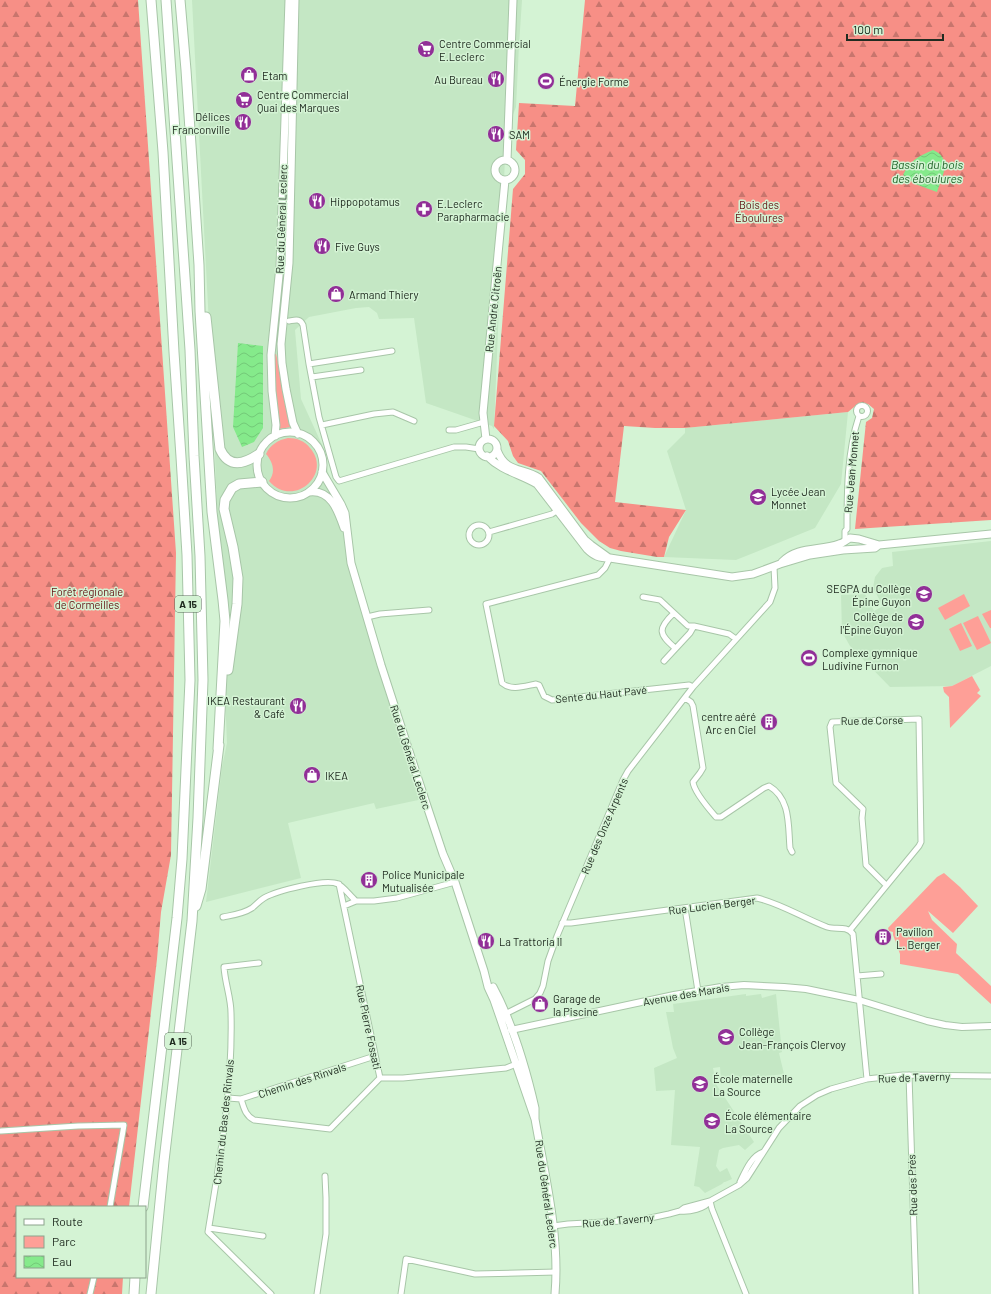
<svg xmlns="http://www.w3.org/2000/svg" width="991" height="1294" font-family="Barlow,sans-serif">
	<defs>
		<pattern id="forest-firs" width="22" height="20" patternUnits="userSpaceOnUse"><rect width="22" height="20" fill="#f78f86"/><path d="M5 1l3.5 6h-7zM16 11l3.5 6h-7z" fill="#c8756d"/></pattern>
		<pattern id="water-waves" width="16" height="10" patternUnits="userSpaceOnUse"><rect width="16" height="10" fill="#85ea8b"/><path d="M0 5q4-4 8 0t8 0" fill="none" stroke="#73c978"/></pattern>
	</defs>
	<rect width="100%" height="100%" fill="#d4f3d4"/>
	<path fill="#c4e7c4" d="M 192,0 L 522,0 L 519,45 L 516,107 L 506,132 L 494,429 L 492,426 L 426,403 L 414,318 L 379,319 L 377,313 L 369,307 L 356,308 L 309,317 L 295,330 L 301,399 L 324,449 L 328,472 L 423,799 L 376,809 L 374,803 L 288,823 L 301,878 L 206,902 L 222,767 L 227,743 L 211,363 Z
		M 848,412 L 841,484 L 815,528 L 736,560 L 664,557 L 686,510 L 667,451 L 685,433 L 685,428 Z
		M 991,541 L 991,666 L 952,686 L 890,687 L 850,646 L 842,632 L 841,595 L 865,594 L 874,611 L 883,606 L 873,588 L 875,577 L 882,568 L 893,566 L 892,552 Z
		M 746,994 L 746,996 L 761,994 L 762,998 L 776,994 L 782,1052 L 779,1053 L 784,1074 L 721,1081 L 720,1067 L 713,1068 L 716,1084 L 754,1142 L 745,1150 L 739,1145 L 723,1148 L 719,1150 L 716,1166 L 720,1172 L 727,1168 L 732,1179 L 725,1182 L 724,1182 L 722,1184 L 705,1193 L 699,1187 L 694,1186 L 700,1147 L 671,1145 L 675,1090 L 656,1091 L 654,1068 L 677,1058 L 673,1048 L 666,1012 L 674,1012 L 673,1004 Z"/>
	<path fill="#fe9f97" d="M 274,354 L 276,354 L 279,366 L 289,422 L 291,427 L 279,429 L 274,383 Z
		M 288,438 C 297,438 305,441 310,448 C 333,474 293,509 269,481 C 276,472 273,462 266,454 C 270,445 278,440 288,438 Z
		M 964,594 L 970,606 L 945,620 L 938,608 Z
		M 991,610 L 991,628 L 990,628 L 982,614 Z
		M 978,616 L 991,643 L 977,650 L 963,623 Z
		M 961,623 L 972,646 L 960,651 L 949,629 Z
		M 972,676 L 980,690 L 977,693 L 981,696 L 950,728 L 949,697 L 944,692 L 943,687 L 952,686 Z
		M 944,873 L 960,887 L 978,906 L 953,933 L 928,911 L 932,920 L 957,944 L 956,953 L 991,986 L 991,1004 L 958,974 L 900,964 L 900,954 L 893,935 L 893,932 L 889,931 L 888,928 L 937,877 Z"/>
	<path fill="url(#forest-firs)" d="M 0,0 L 138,0 L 176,553 L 171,855 L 161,912 L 157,959 L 129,1207 L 17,1207 L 17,1277 L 123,1277 L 122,1294 L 0,1294 Z
		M 585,0 L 991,0 L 991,520 L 855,529 L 866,422 L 872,418 L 874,409 L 868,404 L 859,403 L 848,412 L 767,420 L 685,428 L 655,428 L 624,426 L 615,502 L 686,510 L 669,537 L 664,557 L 657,557 L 621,551 L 610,548 L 599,541 L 581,523 L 541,471 L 518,463 L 513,456 L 508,441 L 494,426 L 513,189 L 525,174 L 525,160 L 516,150 L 519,103 L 575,106 Z"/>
	<path fill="url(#water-waves)" d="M 933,150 C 953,158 942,177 937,192 L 915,184 L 903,175 C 909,161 919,156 933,150 Z
		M 238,343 L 263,346 L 263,428 L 254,442 L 242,447 L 233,427 Z"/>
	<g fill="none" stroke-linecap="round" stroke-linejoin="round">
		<g stroke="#a8c6a8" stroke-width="7">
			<path id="minor" d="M 289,321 C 295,320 300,318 303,325 L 309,364 L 319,417 L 336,477 L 339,481 L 454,447 L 466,447 L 479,449
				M 309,364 L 392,351
				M 312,377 L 361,370
				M856.5 411a5.5 5.5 0 1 1 11 0a5.5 5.5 0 1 1-11 0Z
				M 322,425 L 374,414 L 393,412 L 414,421
				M 449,430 L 456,430 L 484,422
				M469 535a10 10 0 1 1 20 0a10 10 0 1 1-20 0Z
				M 489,532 L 552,514 L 560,509
				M 845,542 L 845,531 L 847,529 C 847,492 847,452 859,416
				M 610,558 L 605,568 L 598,575 L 486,604 L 502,683 C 511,691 525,686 536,684 L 539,685 L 544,696 L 552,700 L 689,685 L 693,687
				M 643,597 L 660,600 L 674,613 C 657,629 659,634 675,648
				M 367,617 L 380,614 L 429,610
				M 694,626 L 729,634 L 736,639
				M 664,661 L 690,633 L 694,626 L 688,626 L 674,613
				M 685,698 L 691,702 L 693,706 L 703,768 L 700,773 L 693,782 C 694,792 709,809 716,817 L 721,817 L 764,788 L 769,786 C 791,799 788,826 790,848 L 792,852
				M 339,884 L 380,1078 L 403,1078 L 506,1068 L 519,1063
				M 344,906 L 356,901 L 374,901 L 397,898 L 455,882
				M 685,908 L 698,991
				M 223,917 C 233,915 243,914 252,908 C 256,905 259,901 264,898 C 276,891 326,878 338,884 C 344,887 350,896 356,901
				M 562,923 L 571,923 L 757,898 C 782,904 803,918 827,927 C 836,930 846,925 853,934 L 867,1079
				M 850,930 L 919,846 L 921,842 L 919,719 L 832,722 L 830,727 L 836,783 L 863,809 L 862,818 L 866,865 L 886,885
				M 259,963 L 224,967 C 225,983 231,998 231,1013 C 233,1086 220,1159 208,1232 L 271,1294
				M 857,976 L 881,974
				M 505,1014 L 535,999 L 540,993 L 543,986 L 548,961 L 557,936 L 623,780 L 628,771 L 693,687 L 770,602 L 775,588 L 774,567
				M 909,1075 L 916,1294
				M 228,1098 L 241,1099 L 375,1056
				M 241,1099 C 244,1108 245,1115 254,1120 L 330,1129 L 380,1078
				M 1,1131 L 78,1126 L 124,1125 L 110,1207
				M 740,1182 C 745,1172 751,1156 763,1152
				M 710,1201 L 712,1209 L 746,1294
				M 680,1211 C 689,1212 705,1209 710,1201
				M 553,1226 L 568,1224 L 641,1220 L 669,1214 L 680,1211 L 684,1208 L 710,1201 L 739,1185 L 747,1178 L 779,1128 L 800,1106 L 817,1095 L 831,1089 L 867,1079 L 903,1075 L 991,1076
				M 209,1228 L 263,1236
				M 90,1294 L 94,1277
				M 317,1294 L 326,1234 L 326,1198 L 325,1176
				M 401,1294 L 406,1259 L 475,1274 L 556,1272"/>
		</g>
		<g stroke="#a8c6a8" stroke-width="8">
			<path id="tertiary" d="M 511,1030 L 674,995 L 721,987 L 744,985 L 784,987 L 806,989 L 859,1000 L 927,1021 L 945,1025 L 962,1027 L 991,1026"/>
		</g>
		<g stroke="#a8c6a8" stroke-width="9">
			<path id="secondary" d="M 295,0 L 289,263 L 281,344 L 282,363 L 286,389 L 293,423 L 298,434
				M495 170a10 10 0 1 1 20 0a10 10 0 1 1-20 0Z
				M 507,160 L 513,0
				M257 465a33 33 0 1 1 66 0a33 33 0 1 1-66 0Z
				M 275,436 L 276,425 L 272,391 L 271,355 L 280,266 L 289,0
				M 486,439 L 483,413 L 505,180
				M479 448a9 9 0 1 1 18 0a9 9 0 1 1-18 0Z
				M 497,450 C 506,474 523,467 539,478 L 585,540 L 591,545 L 609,558
				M 487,456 C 502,471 520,474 537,484 L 587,549 C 594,556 599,558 610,558 L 732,577 L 753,574 L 780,564 L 810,555 L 843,550 L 875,548 L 879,545 L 991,534
				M 322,472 L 341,504 L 345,513 L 351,563 L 381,665 L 424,797 L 443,854 L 455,882 L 484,971 L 488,987 L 494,1000 L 535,1119
				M 309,492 C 331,489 338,511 344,528
				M 782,562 C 797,546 820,551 839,544 C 844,543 846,540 850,538 L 859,539 L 879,545
				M 493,987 C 512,1022 526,1069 535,1108 L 535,1119 C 545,1176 560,1235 555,1294"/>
		</g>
		<g stroke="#a8c6a8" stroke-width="11">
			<path id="motorway" d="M 180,0 L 186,70 L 199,265 L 200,311 L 212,512 L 223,600 L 225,621 L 218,749
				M 206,317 L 220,449 C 229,469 244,464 259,454
				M 228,670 L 237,604 L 238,578 L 233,547 L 224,509 L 225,500 L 232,488 L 239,484 L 262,482
				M 196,906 L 201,889 L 219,745
				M 143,1207 L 177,918 L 182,859 L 190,680 L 187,555 L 181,457 L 174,352 L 163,152 L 151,0
				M 134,1294 L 135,1277
				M 151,1294 L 164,1161 L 192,921 L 198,818 L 203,680 L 200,556 L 194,456 L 190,350 L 166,0"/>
		</g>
		<use href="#minor" stroke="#fff" stroke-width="5"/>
		<use href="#tertiary" stroke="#fff" stroke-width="6"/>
		<use href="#secondary" stroke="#fff" stroke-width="7"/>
		<use href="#motorway" stroke="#fff" stroke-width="9"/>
	</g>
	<defs>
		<g id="supermarket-disc" transform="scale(0.9)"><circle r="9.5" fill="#912f97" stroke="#d4f3d4"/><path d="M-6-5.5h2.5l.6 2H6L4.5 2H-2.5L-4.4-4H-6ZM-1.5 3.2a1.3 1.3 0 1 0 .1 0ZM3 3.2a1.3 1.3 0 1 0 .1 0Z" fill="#fff"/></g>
		<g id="shop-disc" transform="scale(0.9)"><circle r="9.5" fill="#912f97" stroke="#d4f3d4"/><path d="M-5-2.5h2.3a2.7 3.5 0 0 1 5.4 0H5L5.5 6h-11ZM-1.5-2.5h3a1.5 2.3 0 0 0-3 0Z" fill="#fff"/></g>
		<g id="restaurant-disc" transform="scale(0.9)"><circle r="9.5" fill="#912f97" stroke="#d4f3d4"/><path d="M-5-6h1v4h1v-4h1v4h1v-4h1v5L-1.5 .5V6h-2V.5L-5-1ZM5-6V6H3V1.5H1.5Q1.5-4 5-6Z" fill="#fff"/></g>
		<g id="stadium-disc" transform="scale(0.9)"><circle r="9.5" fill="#912f97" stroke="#d4f3d4"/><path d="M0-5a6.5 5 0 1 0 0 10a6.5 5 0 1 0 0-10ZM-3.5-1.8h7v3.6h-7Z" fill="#fff"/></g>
		<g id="pharmacy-disc" transform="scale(0.9)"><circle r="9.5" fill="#912f97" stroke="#d4f3d4"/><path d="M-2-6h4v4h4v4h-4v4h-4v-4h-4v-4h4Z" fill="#fff"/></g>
		<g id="school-disc" transform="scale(0.9)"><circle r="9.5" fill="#912f97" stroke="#d4f3d4"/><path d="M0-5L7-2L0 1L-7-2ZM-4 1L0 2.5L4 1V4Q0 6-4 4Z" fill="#fff"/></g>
		<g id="building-disc" transform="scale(0.9)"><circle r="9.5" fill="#912f97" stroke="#d4f3d4"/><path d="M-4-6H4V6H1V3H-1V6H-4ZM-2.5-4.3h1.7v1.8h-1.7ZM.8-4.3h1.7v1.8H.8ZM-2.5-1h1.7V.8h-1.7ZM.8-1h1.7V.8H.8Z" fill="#fff"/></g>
	</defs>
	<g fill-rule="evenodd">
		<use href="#supermarket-disc" x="426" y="49"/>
		<use href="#shop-disc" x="249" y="75"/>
		<use href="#restaurant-disc" x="496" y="79"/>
		<use href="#stadium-disc" x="546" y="81"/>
		<use href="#supermarket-disc" x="244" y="100"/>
		<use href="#restaurant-disc" x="243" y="122"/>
		<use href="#restaurant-disc" x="496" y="134"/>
		<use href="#restaurant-disc" x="317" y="201"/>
		<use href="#pharmacy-disc" x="424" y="209"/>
		<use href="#restaurant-disc" x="322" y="246"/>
		<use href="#shop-disc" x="336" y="294"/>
		<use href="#school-disc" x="758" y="497"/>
		<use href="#school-disc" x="924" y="594"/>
		<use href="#school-disc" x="916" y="622"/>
		<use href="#stadium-disc" x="809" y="658"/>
		<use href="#restaurant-disc" x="298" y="706"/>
		<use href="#building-disc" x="769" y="722"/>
		<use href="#shop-disc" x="312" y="775"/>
		<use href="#building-disc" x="369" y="880"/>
		<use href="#building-disc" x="883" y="937"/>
		<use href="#restaurant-disc" x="486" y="941"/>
		<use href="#shop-disc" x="540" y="1004"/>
		<use href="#school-disc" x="726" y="1037"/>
		<use href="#school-disc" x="700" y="1084"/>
		<use href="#school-disc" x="712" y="1121"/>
	</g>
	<g text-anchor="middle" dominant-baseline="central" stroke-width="3" stroke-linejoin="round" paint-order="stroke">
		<g fill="#d4f3d4" stroke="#566857" stroke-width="1">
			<rect x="175" y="596" width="26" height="16" rx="3"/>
			<rect x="165" y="1033" width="26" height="16" rx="3"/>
		</g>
		<g font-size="10" font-weight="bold" fill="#202c21">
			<text x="188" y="604">A 15</text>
			<text x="178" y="1041">A 15</text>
		</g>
		<g font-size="11" fill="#202c21" stroke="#d4f3d4" text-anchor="start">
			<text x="439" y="43">Centre Commercial<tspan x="439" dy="13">E.Leclerc</tspan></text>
			<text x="262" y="75">Etam</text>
			<text x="483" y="79" text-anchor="end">Au Bureau</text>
			<text x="559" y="81">Énergie Forme</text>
			<text x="257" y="94">Centre Commercial<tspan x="257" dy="13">Quai des Marques</tspan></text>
			<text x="230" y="116" text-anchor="end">Délices<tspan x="230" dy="13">Franconville</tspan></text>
			<text x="509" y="134">SAM</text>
			<text x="330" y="201">Hippopotamus</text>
			<text x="437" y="203">E.Leclerc<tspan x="437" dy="13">Parapharmacie</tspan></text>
			<text x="335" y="246">Five Guys</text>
			<text x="349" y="294">Armand Thiery</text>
			<text x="771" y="491">Lycée Jean<tspan x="771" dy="13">Monnet</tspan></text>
			<text x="911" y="588" text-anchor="end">SEGPA du Collège<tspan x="911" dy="13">Épine Guyon</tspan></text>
			<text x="903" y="616" text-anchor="end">Collège de<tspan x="903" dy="13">l'Épine Guyon</tspan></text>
			<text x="822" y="652">Complexe gymnique<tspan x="822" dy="13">Ludivine Furnon</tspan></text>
			<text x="285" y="700" text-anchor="end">IKEA Restaurant<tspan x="285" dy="13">&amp; Café</tspan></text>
			<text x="756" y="716" text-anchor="end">centre aéré<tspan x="756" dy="13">Arc en Ciel</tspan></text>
			<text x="325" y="775">IKEA</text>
			<text x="382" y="874">Police Municipale<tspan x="382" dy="13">Mutualisée</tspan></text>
			<text x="896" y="931">Pavillon<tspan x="896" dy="13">L. Berger</tspan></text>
			<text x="499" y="941">La Trattoria II</text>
			<text x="553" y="998">Garage de<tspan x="553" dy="13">la Piscine</tspan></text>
			<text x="739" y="1031">Collège<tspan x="739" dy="13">Jean-François Clervoy</tspan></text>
			<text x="713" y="1078">École maternelle<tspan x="713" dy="13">La Source</tspan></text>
			<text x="725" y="1115">École élémentaire<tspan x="725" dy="13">La Source</tspan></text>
		</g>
		<g font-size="11" fill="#641314" stroke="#d4f3d4">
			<text x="759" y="204">Bois des<tspan x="759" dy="13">Éboulures</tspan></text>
			<text x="87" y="591">Forêt régionale<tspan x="87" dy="13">de Cormeilles</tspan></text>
		</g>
		<g font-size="11" fill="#202c21" stroke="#d4f3d4">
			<text transform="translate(281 219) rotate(-88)">Rue du Général Leclerc</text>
			<text transform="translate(493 309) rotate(-84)">Rue André Citroën</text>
			<text transform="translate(851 472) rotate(-85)">Rue Jean Monnet</text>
			<text transform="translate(601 694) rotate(-6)">Sente du Haut Pavé</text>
			<text transform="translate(872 720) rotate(-1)">Rue de Corse</text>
			<text transform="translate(411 757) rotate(72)">Rue du Général Leclerc</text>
			<text transform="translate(604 826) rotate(-67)">Rue des Onze Arpents</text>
			<text transform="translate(712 905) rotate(-7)">Rue Lucien Berger</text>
			<text transform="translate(686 994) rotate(-10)">Avenue des Marais</text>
			<text transform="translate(369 1027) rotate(78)">Rue Pierre Fossati</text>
			<text transform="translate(914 1077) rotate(-2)">Rue de Taverny</text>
			<text transform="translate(302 1080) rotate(-18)">Chemin des Rinvals</text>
			<text transform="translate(223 1122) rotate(-84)">Chemin du Bas des Rinvals</text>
			<text transform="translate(912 1185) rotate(-92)">Rue des Prés</text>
			<text transform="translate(547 1194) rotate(82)">Rue du Général Leclerc</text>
			<text transform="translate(618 1220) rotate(-5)">Rue de Taverny</text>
		</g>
		<g font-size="12" font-style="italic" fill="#22652a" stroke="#d4f3d4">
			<text x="927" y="164">Bassin du bois<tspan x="927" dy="14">des éboulures</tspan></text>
		</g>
	</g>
	<rect x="16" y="1206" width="130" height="72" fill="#d4f3d4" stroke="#8ca38c"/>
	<rect x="24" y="1219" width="20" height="6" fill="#ffffff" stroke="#8ca38c"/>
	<text x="52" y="1226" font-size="12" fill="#202c21">Route</text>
	<rect x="24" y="1236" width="20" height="12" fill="#fe9f97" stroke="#8ca38c"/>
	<text x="52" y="1246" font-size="12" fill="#202c21">Parc</text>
	<rect x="24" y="1256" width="20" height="12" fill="url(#water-waves)" stroke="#8ca38c"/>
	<text x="52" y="1266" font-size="12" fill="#202c21">Eau</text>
	<path d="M847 34v6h96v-6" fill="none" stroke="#202c21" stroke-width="2"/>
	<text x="853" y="34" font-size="12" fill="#202c21" stroke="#d4f3d4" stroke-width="3" paint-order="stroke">100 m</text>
</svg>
